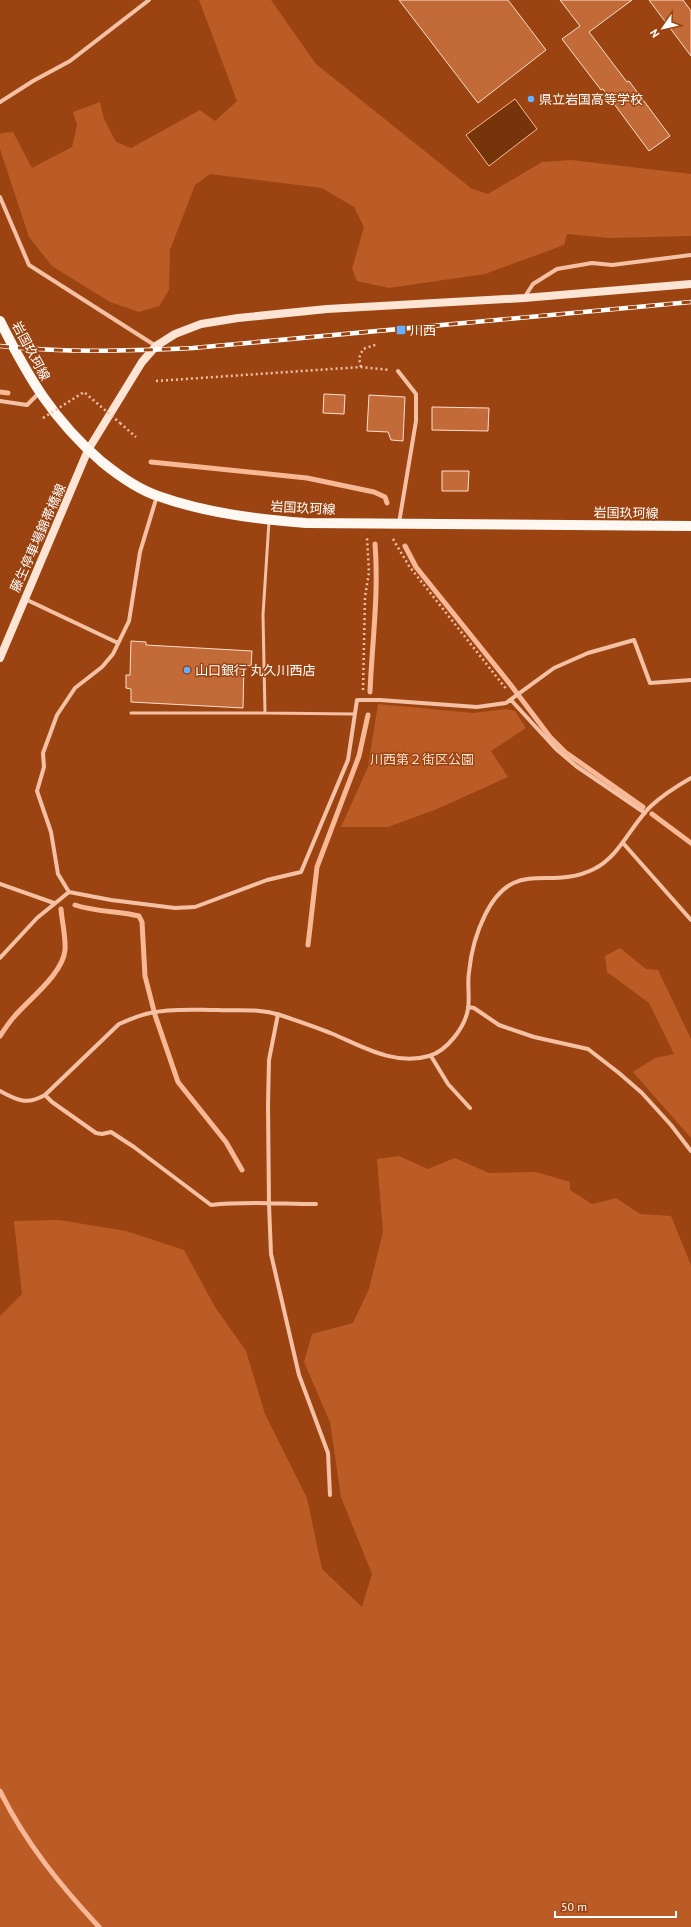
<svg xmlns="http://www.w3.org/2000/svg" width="691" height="1927" font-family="'PT Sans','Noto Sans JP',sans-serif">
	<rect width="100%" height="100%" fill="#9b4411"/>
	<path fill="#bb5c26" d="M 199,0 L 271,0 L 316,64 L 472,189 L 488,194 L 542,162 L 571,160 L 691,174 L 691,236 L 609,238 L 567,234 L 564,245 L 485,274 L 389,288 L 357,281 L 352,269 L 364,227 L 354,207 L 322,188 L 210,174 L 195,185 L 170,250 L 169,290 L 159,306 L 139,312 L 110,302 L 52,266 L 29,237 L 0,149 L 0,135 L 1,133 L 13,132 L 32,168 L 72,147 L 77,125 L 73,112 L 100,102 L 104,119 L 116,142 L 131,148 L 200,110 L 215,121 L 237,101 Z
		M 378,704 L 473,713 L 506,709 L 515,711 L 526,728 L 491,751 L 508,777 L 437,809 L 388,827 L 341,827 L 368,767 Z
		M 620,948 L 646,969 L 658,970 L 691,1039 L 691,1138 L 633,1072 L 655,1058 L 674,1054 L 649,1003 L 607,972 L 605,956 Z
		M 399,1156 L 428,1169 L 455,1158 L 489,1173 L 536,1172 L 570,1182 L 570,1190 L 592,1204 L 616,1198 L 640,1214 L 671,1216 L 691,1265 L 691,1927 L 0,1927 L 0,1316 L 22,1294 L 14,1221 L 59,1220 L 126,1231 L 184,1250 L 215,1307 L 246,1351 L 265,1414 L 307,1498 L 322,1569 L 362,1607 L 372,1574 L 341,1497 L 330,1422 L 304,1362 L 312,1334 L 353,1323 L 369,1289 L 383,1232 L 377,1159 Z"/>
	<path fill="#76340a" stroke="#f8b896" d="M 515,99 L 537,129 L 489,166 L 466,135 Z"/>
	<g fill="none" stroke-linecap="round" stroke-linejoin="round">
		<path stroke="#f8b896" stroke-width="5" d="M 0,392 L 8,393
			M 151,462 L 307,478 L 374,492 L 385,497 L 387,503
			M 405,546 L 416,567 L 510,684 L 550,737 L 565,752 L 643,807
			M 370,692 C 372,643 379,594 375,544
			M 652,814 L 691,843
			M 75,905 C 96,912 118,911 139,916 L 142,922 L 145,976 L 155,1015 L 178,1082 L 226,1142 L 242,1170
			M 308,945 L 317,867 L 359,756 L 368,715
			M 0,1036 C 4,1030 8,1024 13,1018 C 28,1000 63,974 65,950 C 66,937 62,922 61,909
			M 0,1791 C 25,1842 60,1885 99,1927"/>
	</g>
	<path fill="#c26b39" stroke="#fedecc" d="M 399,0 L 508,0 L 546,50 L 478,103 Z
		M 560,0 L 632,0 L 589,32 L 627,82 L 629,81 L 670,136 L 649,151 L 603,89 L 601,90 L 562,39 L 580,26 Z
		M 649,0 L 683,0 L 691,11 L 691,56 Z
		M 324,394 L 345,395 L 344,414 L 323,413 Z
		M 369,395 L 405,397 L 403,441 L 391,440 L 388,432 L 367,431 Z
		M 432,407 L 489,408 L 488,431 L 432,430 Z
		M 442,471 L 469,471 L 468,491 L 442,491 Z
		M 131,641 L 146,642 L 146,645 L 252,651 L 251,666 L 244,665 L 243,708 L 131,702 L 131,689 L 126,688 L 126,675 L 130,675 Z"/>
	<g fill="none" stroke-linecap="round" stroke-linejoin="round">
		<path stroke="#f4c1a4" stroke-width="2.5" stroke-dasharray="2 3" stroke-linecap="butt" d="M 361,367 L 359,358 L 363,349 L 378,344
			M 156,381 L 361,367 L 389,370
			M 120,423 L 136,437
			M 393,539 L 409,566 L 507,690
			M 363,690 L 365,597 L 369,572 L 367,538"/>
		<path stroke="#f4c1a4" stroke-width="3" d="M 269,521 L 263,615 L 265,713 L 354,714
			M 131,713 L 265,713"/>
		<path stroke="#f4c1a4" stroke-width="4" d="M 0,102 L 33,81 L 70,61 L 149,0
			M 0,197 L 29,265 L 156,346
			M 524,298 L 533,284 L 557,269 L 592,263 L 612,265 L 691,255
			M 398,371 L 416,394 L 416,421 L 399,523
			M 0,401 L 27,405 L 39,393
			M 157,496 L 140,552 L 129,621 L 113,654 L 102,667 L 75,688 L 57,715 L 43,753 L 44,767 L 37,791 L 51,832 L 58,874 L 69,892 L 111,900 L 175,908 L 195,907 L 267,880 L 301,872 L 348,760 L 357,700 L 380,700 L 477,707 L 506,703 L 554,668 L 588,653 L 634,640 L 650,683 L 691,680
			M 25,599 L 118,643
			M 511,700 L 556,749 L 576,766 L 645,813
			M 623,843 L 691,920
			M 0,884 L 54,903
			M 0,958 L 37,918 L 69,892
			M 468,1007 L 474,1008 L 499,1025 L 534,1037 L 588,1049 L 619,1073 L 642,1093 L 671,1125 L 691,1151
			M 278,1014 L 269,1060 L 268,1105 L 269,1204 L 271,1254 L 299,1375 L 328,1453 L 330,1495
			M 431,1056 L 448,1084 L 470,1108
			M 0,1091 C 18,1101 27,1105 45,1095 L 119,1024 C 129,1020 139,1015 150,1013 C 172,1008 196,1010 217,1010 C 239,1011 259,1008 280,1015 C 298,1021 316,1027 333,1034 C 363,1047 395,1066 429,1056 C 447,1051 465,1027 468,1009 C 470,997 467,984 469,972 C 471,952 476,933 485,915 C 514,856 548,892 594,869 C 620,856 631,825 651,806 C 663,795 677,786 691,778
			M 45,1095 L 52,1102 L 96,1133 L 102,1134 L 111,1132 L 134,1147 L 211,1205 C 246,1201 281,1204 316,1204"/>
		<path stroke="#fde4d4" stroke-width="8" d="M 0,658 L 88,450 L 142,362 L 156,346 L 175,334 L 201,324 L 238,318 L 327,309 L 524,298 L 691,284"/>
		<path stroke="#fff7f1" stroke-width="10" d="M 0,321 C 28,377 53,420 102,462 C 118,475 137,489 158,496 C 206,513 256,519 306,523 L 691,526"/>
		<g stroke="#fff" stroke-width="4.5">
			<path id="rail" d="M 0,346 C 64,353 128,351 193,348 L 691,302"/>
		</g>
		<use href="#rail" stroke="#9b4411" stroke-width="3" stroke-dasharray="9" stroke-linecap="butt"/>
		<path stroke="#f4c1a4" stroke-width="2.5" stroke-dasharray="2 3" stroke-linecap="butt" d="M 43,418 L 84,392 L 120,423"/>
	</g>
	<g fill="#67b0ff" stroke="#9b4411" stroke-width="1.5">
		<circle cx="531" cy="99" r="4"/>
		<rect x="396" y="325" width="10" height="10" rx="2"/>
		<circle cx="187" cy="670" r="4"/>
	</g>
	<g text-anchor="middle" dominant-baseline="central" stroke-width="3" stroke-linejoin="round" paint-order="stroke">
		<g font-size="13" fill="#fff" stroke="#9b4411" text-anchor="start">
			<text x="539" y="99">県立岩国高等学校</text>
			<text x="410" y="330">川西</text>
			<text x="195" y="670">山口銀行 丸久川西店</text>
		</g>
		<g font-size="13" fill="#fff" stroke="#9b4411">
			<text transform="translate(31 351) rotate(62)">岩国玖珂線</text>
			<text transform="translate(303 508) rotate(3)">岩国玖珂線</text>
			<text transform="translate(626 513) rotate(1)">岩国玖珂線</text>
			<text transform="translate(38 538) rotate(-66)">藤生停車場錦帯橋線</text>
		</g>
		<g font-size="13" fill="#fedecc" stroke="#9b4411">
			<text x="422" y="759">川西第２街区公園</text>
		</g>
	</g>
	<g transform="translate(663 28) rotate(236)" stroke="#9b4411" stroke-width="3" paint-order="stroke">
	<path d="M0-3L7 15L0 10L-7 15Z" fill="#ffffff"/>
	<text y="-6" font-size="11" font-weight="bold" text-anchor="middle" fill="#ffffff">N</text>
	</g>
	<path d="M555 1911v6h121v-6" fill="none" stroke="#ffffff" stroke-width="2"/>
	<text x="561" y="1911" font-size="12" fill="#ffffff" stroke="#9b4411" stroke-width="3" paint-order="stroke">50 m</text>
</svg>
